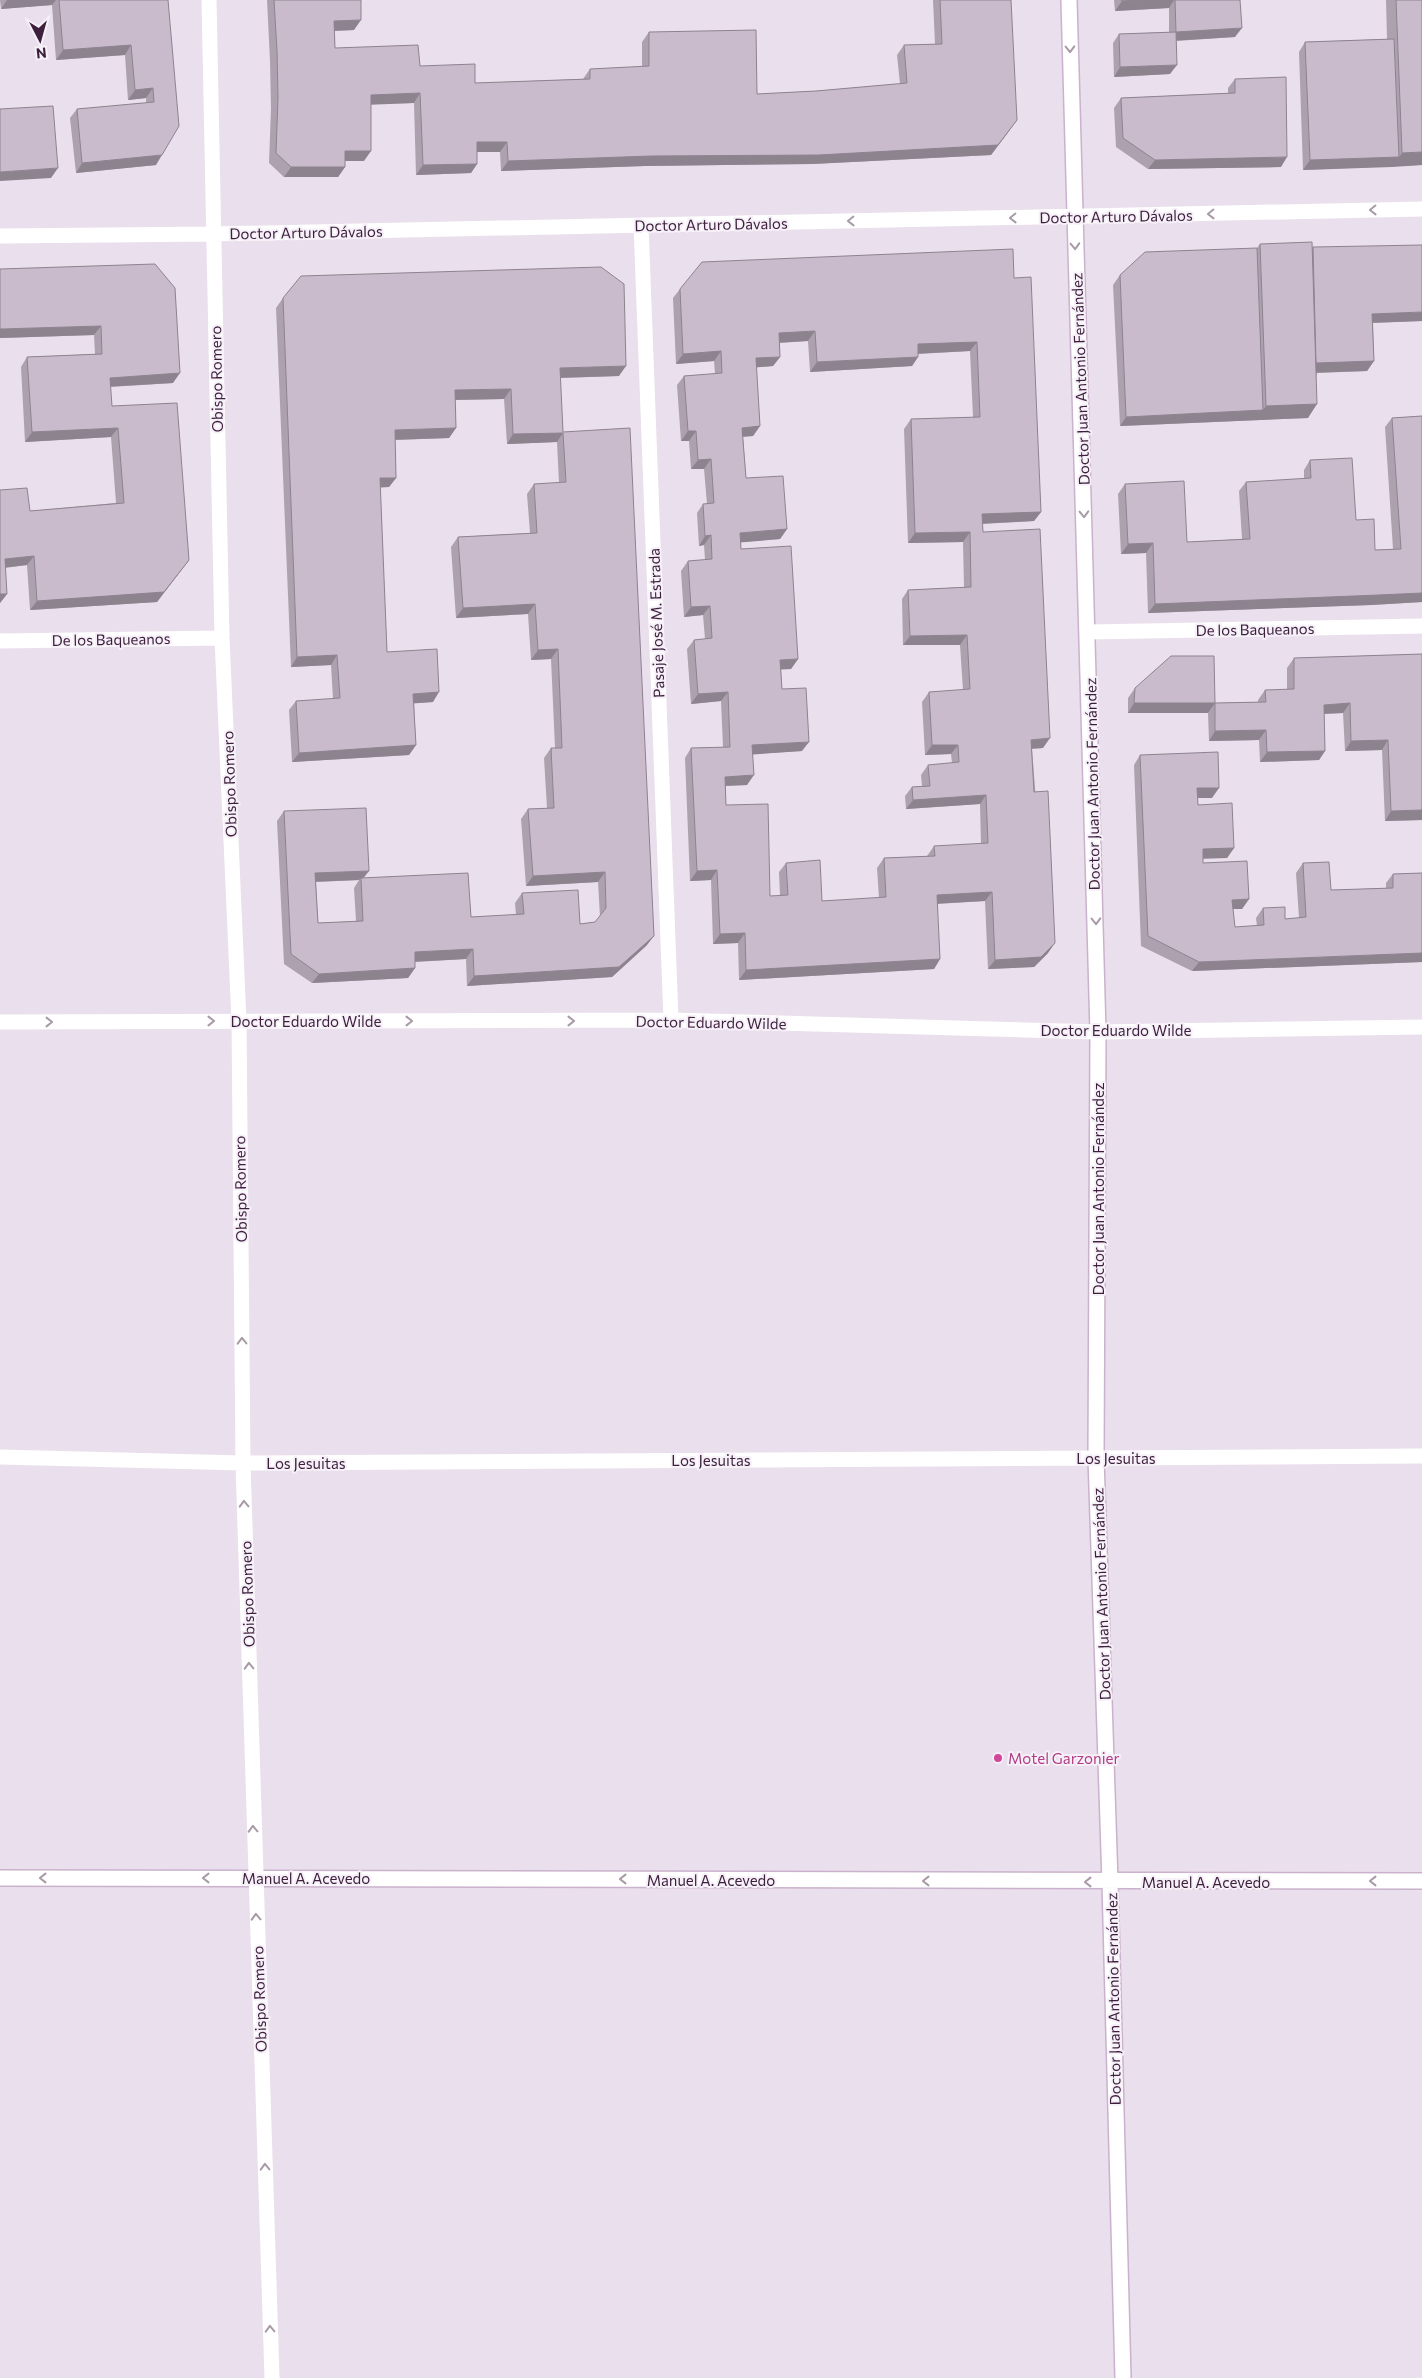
<svg xmlns="http://www.w3.org/2000/svg" width="1422" height="2378" font-family="Commissioner,sans-serif">
	<rect width="100%" height="100%" fill="#eadfec"/>
	<g fill="none" stroke-linecap="round" stroke-linejoin="round">
		<g stroke="#cab2cc" stroke-width="18">
			<path id="secondary" d="M 1069,0 L 1098,1032 L 1096,1458 L 1110,1882 L 1123,2378
				M 0,1878 L 1422,1881"/>
		</g>
		<path stroke="#fff" stroke-width="15" d="M 209,0 L 222,638 L 239,1021 L 243,1463 L 272,2378
			M 641,225 L 671,1020
			M 0,236 L 213,234 L 1422,209
			M 1088,632 L 1422,626
			M 0,641 L 222,638
			M 0,1022 L 671,1020 L 1098,1032 L 1422,1027
			M 0,1457 L 243,1463 L 1422,1456"/>
		<use href="#secondary" stroke="#fff" stroke-width="15"/>
	</g>
	<path fill="#aea1af" fill-rule="evenodd" d="M 0,0 L 168,0 L 156,165 L 76,173 L 70,118 L 77,109 L 146,103 L 146,98 L 128,100 L 125,55 L 56,60 L 52,5 L 1,9 Z
		M 267,0 L 361,0 L 354,30 L 335,31 L 335,48 L 420,66 L 475,83 L 583,79 L 590,69 L 642,67 L 642,42 L 649,32 L 757,94 L 816,91 L 900,84 L 897,55 L 904,45 L 935,44 L 933,0 L 1011,0 L 1010,130 L 991,155 L 812,164 L 644,166 L 501,171 L 500,152 L 477,152 L 477,164 L 471,173 L 416,175 L 414,103 L 371,104 L 364,161 L 345,161 L 345,167 L 338,177 L 284,177 L 269,163 L 271,108 L 270,61 Z
		M 1114,0 L 1240,0 L 1235,37 L 1176,41 L 1170,74 L 1114,77 L 1113,43 L 1119,34 L 1169,32 L 1169,8 L 1115,11 Z
		M 1386,0 L 1422,0 L 1422,165 L 1303,170 L 1299,52 L 1305,42 L 1387,39 Z
		M 1235,79 L 1281,167 L 1148,169 L 1116,147 L 1114,108 L 1121,98 L 1228,93 L 1228,88 Z
		M 1260,244 L 1313,247 L 1422,321 L 1373,323 L 1374,361 L 1367,371 L 1317,373 L 1308,418 L 1120,426 L 1113,285 L 1120,275 L 1257,248 Z
		M 155,264 L 173,383 L 110,387 L 112,406 L 189,560 L 157,602 L 30,610 L 27,565 L 5,568 L 7,594 L 0,603 L 0,490 L 30,511 L 116,503 L 111,437 L 25,442 L 21,367 L 27,357 L 95,354 L 94,335 L 0,338 Z
		M 1014,278 L 1041,512 L 1034,521 L 982,524 L 983,532 L 1043,748 L 1032,749 L 1048,953 L 1034,967 L 988,969 L 985,901 L 937,904 L 940,959 L 934,969 L 739,980 L 738,943 L 713,944 L 711,880 L 690,881 L 685,758 L 691,748 L 723,747 L 721,701 L 691,704 L 687,649 L 694,640 L 705,639 L 703,615 L 684,617 L 681,571 L 688,561 L 705,560 L 704,545 L 699,546 L 697,513 L 703,504 L 707,504 L 704,469 L 691,469 L 689,441 L 681,441 L 677,385 L 684,376 L 715,374 L 714,361 L 676,364 L 673,298 L 680,289 ZM 808,341 L 810,372 L 912,366 L 918,357 L 918,354 L 970,351 L 973,417 L 911,419 L 904,429 L 908,543 L 963,542 L 964,587 L 908,590 L 902,599 L 903,645 L 960,645 L 963,690 L 929,692 L 922,702 L 925,755 L 951,754 L 952,763 L 928,765 L 921,775 L 922,786 L 912,787 L 905,796 L 906,809 L 980,804 L 981,844 L 934,846 L 927,856 L 884,858 L 877,868 L 879,898 L 822,901 L 786,863 L 779,872 L 780,896 L 770,896 L 726,805 L 726,786 L 747,785 L 753,754 L 802,751 L 782,689 L 781,669 L 791,669 L 798,659 L 741,549 L 741,542 L 780,539 L 787,529 L 746,478 L 743,437 L 753,436 L 760,426 L 756,367 L 773,366 L 780,357 L 780,343 Z
		M 283,298 L 619,376 L 560,378 L 563,432 L 647,945 L 612,977 L 467,986 L 466,959 L 415,962 L 415,968 L 408,978 L 312,983 L 284,964 L 277,821 L 284,811 L 364,878 L 471,917 L 516,915 L 515,903 L 522,893 L 580,924 L 595,922 L 600,917 L 598,882 L 526,886 L 521,819 L 528,809 L 547,808 L 544,758 L 551,748 L 555,748 L 551,659 L 531,660 L 528,614 L 456,618 L 451,547 L 458,537 L 530,533 L 527,494 L 534,484 L 559,483 L 557,442 L 507,444 L 504,399 L 455,400 L 456,428 L 449,438 L 395,440 L 396,478 L 389,487 L 380,487 L 387,652 L 433,702 L 414,703 L 416,745 L 409,755 L 292,762 L 289,710 L 296,701 L 333,699 L 331,665 L 291,667 L 276,308 ZM 359,880 L 354,888 L 356,921 L 318,923 L 316,882 Z
		M 1422,416 L 1422,602 L 1371,605 L 1148,613 L 1146,553 L 1121,554 L 1118,494 L 1125,484 L 1187,542 L 1242,539 L 1239,491 L 1246,482 L 1304,479 L 1304,470 L 1310,460 L 1356,520 L 1375,550 L 1393,549 L 1385,427 L 1392,418 Z
		M 1422,654 L 1422,820 L 1385,821 L 1382,750 L 1345,751 L 1343,713 L 1324,714 L 1325,751 L 1319,760 L 1260,762 L 1259,740 L 1209,741 L 1208,713 L 1215,703 L 1258,702 L 1258,700 L 1265,690 L 1287,690 L 1287,668 L 1294,658 Z
		M 1135,688 L 1215,703 L 1208,713 L 1128,713 L 1128,698 Z
		M 1140,755 L 1212,798 L 1198,798 L 1198,805 L 1234,848 L 1227,858 L 1203,858 L 1203,863 L 1249,899 L 1242,909 L 1233,909 L 1235,927 L 1257,926 L 1256,918 L 1263,908 L 1285,919 L 1299,918 L 1296,873 L 1303,863 L 1331,890 L 1386,888 L 1386,883 L 1393,874 L 1422,873 L 1422,962 L 1192,971 L 1141,946 L 1134,765 Z"/>
	<path fill="#8d838f" d="M 7,0 L 56,0 L 52,5 L 1,9 Z
		M 1144,0 L 1174,0 L 1169,8 L 1115,11 L 1122,1 Z
		M 361,20 L 354,30 L 327,31 L 334,21 Z
		M 1242,28 L 1235,37 L 1169,41 L 1176,32 Z
		M 131,45 L 125,55 L 56,60 L 63,50 Z
		M 1177,65 L 1170,74 L 1114,77 L 1120,67 Z
		M 153,88 L 146,98 L 128,100 L 135,90 Z
		M 420,93 L 414,103 L 364,105 L 371,95 Z
		M 1017,120 L 991,155 L 812,164 L 644,166 L 501,171 L 508,161 Z
		M 477,142 L 507,142 L 500,152 L 470,152 Z
		M 345,151 L 371,151 L 364,161 L 339,161 Z
		M 1422,152 L 1422,165 L 1392,167 L 1402,153 Z
		M 162,155 L 156,165 L 76,173 L 82,163 Z
		M 1287,157 L 1281,167 L 1148,169 L 1155,160 Z
		M 1399,157 L 1392,167 L 1303,170 L 1310,160 Z
		M 477,164 L 471,173 L 416,175 L 423,165 Z
		M 291,167 L 345,167 L 338,177 L 284,177 Z
		M 58,168 L 51,178 L 0,181 L 0,172 Z
		M 1422,312 L 1422,321 L 1366,323 L 1372,314 Z
		M 101,326 L 94,335 L 0,338 L 0,329 Z
		M 815,331 L 808,341 L 772,343 L 779,333 Z
		M 977,342 L 970,351 L 911,354 L 918,344 Z
		M 721,351 L 714,361 L 676,364 L 683,354 Z
		M 780,357 L 773,366 L 749,368 L 756,358 Z
		M 918,357 L 912,366 L 810,372 L 817,362 Z
		M 1374,361 L 1367,371 L 1306,373 L 1313,363 Z
		M 626,366 L 619,376 L 553,378 L 560,368 Z
		M 180,373 L 173,383 L 103,387 L 110,378 Z
		M 511,389 L 504,399 L 448,400 L 455,390 Z
		M 1317,404 L 1308,418 L 1120,426 L 1126,417 L 1263,410 L 1266,406 Z
		M 760,426 L 753,436 L 735,437 L 742,428 Z
		M 118,428 L 111,437 L 25,442 L 32,432 Z
		M 456,428 L 449,438 L 388,440 L 395,430 Z
		M 688,431 L 696,431 L 689,441 L 681,441 Z
		M 563,433 L 557,442 L 507,444 L 513,434 Z
		M 711,459 L 704,469 L 691,469 L 698,460 Z
		M 380,478 L 396,478 L 389,487 L 373,488 Z
		M 1041,512 L 1034,521 L 975,524 L 982,514 Z
		M 787,529 L 780,539 L 734,543 L 740,533 Z
		M 970,532 L 963,542 L 908,543 L 915,533 Z
		M 711,535 L 704,545 L 699,546 L 705,536 Z
		M 1153,543 L 1146,553 L 1121,554 L 1128,544 Z
		M 34,556 L 27,565 L 0,568 L 5,559 Z
		M 189,560 L 157,602 L 30,610 L 37,601 Z
		M 1422,593 L 1422,602 L 1371,605 L 1148,613 L 1155,604 Z
		M 0,594 L 7,594 L 0,603 Z
		M 535,604 L 528,614 L 456,618 L 463,608 Z
		M 710,606 L 703,615 L 684,617 L 691,607 Z
		M 967,635 L 960,645 L 903,645 L 910,636 Z
		M 558,649 L 551,659 L 531,660 L 538,650 Z
		M 337,655 L 331,665 L 291,667 L 297,657 Z
		M 798,659 L 791,669 L 773,670 L 780,660 Z
		M 439,692 L 433,702 L 406,704 L 413,694 Z
		M 728,692 L 721,701 L 691,704 L 698,694 Z
		M 1134,703 L 1215,703 L 1208,713 L 1128,713 Z
		M 1350,703 L 1343,713 L 1318,714 L 1324,705 Z
		M 1266,730 L 1259,740 L 1209,741 L 1215,731 Z
		M 1050,738 L 1043,748 L 1024,749 L 1031,740 Z
		M 1388,740 L 1382,750 L 1345,751 L 1351,741 Z
		M 809,742 L 802,751 L 745,755 L 752,745 Z
		M 416,745 L 409,755 L 292,762 L 299,753 Z
		M 932,745 L 958,745 L 951,754 L 925,755 Z
		M 1325,751 L 1319,760 L 1260,762 L 1267,752 Z
		M 754,775 L 747,785 L 718,786 L 725,777 Z
		M 1197,788 L 1219,788 L 1212,798 L 1191,798 Z
		M 986,795 L 980,804 L 906,809 L 913,800 Z
		M 1422,810 L 1422,820 L 1385,821 L 1391,811 Z
		M 1234,848 L 1227,858 L 1196,859 L 1203,849 Z
		M 717,870 L 711,880 L 690,881 L 697,871 Z
		M 369,871 L 362,880 L 361,878 L 359,880 L 308,882 L 315,873 Z
		M 605,872 L 598,882 L 526,886 L 533,876 Z
		M 992,892 L 985,901 L 930,904 L 937,895 Z
		M 1249,899 L 1242,909 L 1226,909 L 1232,900 Z
		M 745,933 L 738,943 L 713,944 L 720,934 Z
		M 654,936 L 647,945 L 612,977 L 467,986 L 474,976 Z
		M 1055,943 L 1048,953 L 1034,967 L 988,969 L 995,960 Z
		M 473,949 L 466,959 L 408,962 L 415,952 Z
		M 1422,953 L 1422,962 L 1192,971 L 1199,962 Z
		M 940,959 L 934,969 L 739,980 L 746,970 Z
		M 415,968 L 408,978 L 312,983 L 319,974 Z"/>
	<path fill="#cabbcc" stroke="#8d838f" fill-rule="evenodd" d="M 59,0 L 168,0 L 179,126 L 162,155 L 82,163 L 77,109 L 154,102 L 153,88 L 135,90 L 131,45 L 63,50 Z
		M 274,0 L 361,0 L 361,20 L 334,21 L 335,48 L 418,45 L 420,66 L 475,64 L 475,83 L 590,79 L 590,69 L 649,66 L 649,32 L 756,30 L 757,94 L 816,91 L 907,83 L 904,45 L 942,44 L 940,0 L 1011,0 L 1017,120 L 998,145 L 819,155 L 651,156 L 508,161 L 507,142 L 477,142 L 477,164 L 423,165 L 420,93 L 371,95 L 371,151 L 345,151 L 345,167 L 291,167 L 276,153 L 278,98 L 277,51 Z
		M 1121,0 L 1144,0 L 1122,1 Z
		M 1175,0 L 1240,0 L 1242,28 L 1176,32 L 1177,65 L 1120,67 L 1119,34 L 1176,32 Z
		M 1396,0 L 1422,0 L 1422,152 L 1402,153 Z
		M 1394,39 L 1399,157 L 1310,160 L 1305,42 Z
		M 1286,77 L 1287,157 L 1155,160 L 1123,138 L 1121,98 L 1235,93 L 1235,79 Z
		M 53,106 L 58,168 L 0,172 L 0,109 Z
		M 1312,242 L 1317,404 L 1266,406 L 1260,244 Z
		M 1422,245 L 1422,312 L 1372,314 L 1374,361 L 1316,363 L 1313,247 Z
		M 1257,248 L 1263,410 L 1126,417 L 1120,275 L 1145,252 Z
		M 1013,249 L 1014,278 L 1031,277 L 1041,512 L 982,514 L 983,532 L 1040,529 L 1050,738 L 1031,740 L 1034,792 L 1048,791 L 1055,943 L 1041,957 L 995,960 L 992,892 L 937,895 L 940,959 L 746,970 L 745,933 L 720,934 L 717,870 L 697,871 L 691,748 L 730,747 L 728,692 L 698,694 L 694,640 L 712,638 L 710,606 L 691,607 L 688,561 L 712,559 L 711,535 L 705,536 L 703,504 L 714,503 L 711,459 L 698,460 L 696,431 L 688,431 L 684,376 L 722,373 L 721,351 L 683,354 L 680,289 L 702,262 ZM 815,331 L 817,362 L 918,357 L 918,344 L 977,342 L 980,417 L 911,419 L 915,533 L 970,532 L 971,587 L 908,590 L 910,636 L 967,635 L 970,689 L 929,692 L 932,745 L 958,745 L 959,762 L 928,765 L 930,786 L 912,787 L 913,800 L 986,795 L 988,843 L 934,846 L 935,856 L 884,858 L 886,897 L 822,901 L 820,860 L 786,863 L 788,895 L 770,896 L 768,804 L 726,805 L 725,777 L 754,775 L 752,745 L 809,742 L 806,688 L 782,689 L 780,660 L 798,659 L 791,546 L 741,549 L 740,533 L 787,529 L 783,476 L 746,478 L 742,428 L 760,426 L 756,358 L 780,357 L 779,333 Z
		M 155,264 L 175,288 L 180,373 L 110,378 L 112,406 L 177,403 L 189,560 L 164,592 L 37,601 L 34,556 L 5,559 L 7,594 L 0,594 L 0,490 L 27,488 L 30,511 L 124,503 L 118,428 L 32,432 L 27,357 L 102,354 L 101,326 L 0,329 L 0,269 Z
		M 601,267 L 624,284 L 626,366 L 560,368 L 563,432 L 630,428 L 654,936 L 619,967 L 474,976 L 473,949 L 415,952 L 415,968 L 319,974 L 291,954 L 284,811 L 366,808 L 369,871 L 315,873 L 318,923 L 363,921 L 361,878 L 468,873 L 471,917 L 524,914 L 522,893 L 578,890 L 580,924 L 595,922 L 606,908 L 605,872 L 533,876 L 528,809 L 554,808 L 551,748 L 562,748 L 558,649 L 538,650 L 535,604 L 463,608 L 458,537 L 537,533 L 534,484 L 566,482 L 563,433 L 513,434 L 511,389 L 455,390 L 456,428 L 395,430 L 396,478 L 380,478 L 387,652 L 437,649 L 439,692 L 413,694 L 416,745 L 299,753 L 296,701 L 340,698 L 337,655 L 297,657 L 283,298 L 301,276 Z
		M 1422,416 L 1422,593 L 1378,595 L 1155,604 L 1153,543 L 1128,544 L 1125,484 L 1184,481 L 1187,542 L 1250,539 L 1246,482 L 1311,478 L 1310,460 L 1352,458 L 1356,520 L 1374,519 L 1375,550 L 1401,549 L 1392,418 Z
		M 1422,654 L 1422,810 L 1391,811 L 1388,740 L 1351,741 L 1350,703 L 1324,705 L 1325,751 L 1267,752 L 1266,730 L 1215,731 L 1215,703 L 1266,702 L 1265,690 L 1294,689 L 1294,658 Z
		M 1171,656 L 1214,656 L 1215,703 L 1134,703 L 1135,688 Z
		M 1218,752 L 1219,788 L 1197,788 L 1198,805 L 1232,803 L 1234,848 L 1203,849 L 1203,863 L 1247,861 L 1249,899 L 1232,900 L 1235,927 L 1264,925 L 1263,908 L 1285,907 L 1285,919 L 1306,917 L 1303,863 L 1329,862 L 1331,890 L 1393,888 L 1393,874 L 1422,873 L 1422,953 L 1199,962 L 1148,936 L 1140,755 Z"/>
	<defs><path id="oneway-chevron" d="M-2-3.5L2.5 0L-2 3.5" fill="none" stroke-width="1.6" stroke-linecap="round" stroke-linejoin="round" transform="scale(1.25)"/></defs>
	<g stroke="#a89aa7">
		<use href="#oneway-chevron" transform="translate(1070 49) rotate(89)"/>
		<use href="#oneway-chevron" transform="translate(1373 210) rotate(179)"/>
		<use href="#oneway-chevron" transform="translate(1211 214) rotate(179)"/>
		<use href="#oneway-chevron" transform="translate(1013 218) rotate(179)"/>
		<use href="#oneway-chevron" transform="translate(851 221) rotate(179)"/>
		<use href="#oneway-chevron" transform="translate(1075 246) rotate(88)"/>
		<use href="#oneway-chevron" transform="translate(1084 514) rotate(88)"/>
		<use href="#oneway-chevron" transform="translate(1096 921) rotate(89)"/>
		<use href="#oneway-chevron" transform="translate(211 1021)"/>
		<use href="#oneway-chevron" transform="translate(409 1021)"/>
		<use href="#oneway-chevron" transform="translate(571 1021)"/>
		<use href="#oneway-chevron" transform="translate(49 1022)"/>
		<use href="#oneway-chevron" transform="translate(242 1341) rotate(-91)"/>
		<use href="#oneway-chevron" transform="translate(244 1504) rotate(-92)"/>
		<use href="#oneway-chevron" transform="translate(249 1666) rotate(-92)"/>
		<use href="#oneway-chevron" transform="translate(253 1829) rotate(-92)"/>
		<use href="#oneway-chevron" transform="translate(43 1878) rotate(180)"/>
		<use href="#oneway-chevron" transform="translate(206 1878) rotate(180)"/>
		<use href="#oneway-chevron" transform="translate(623 1879) rotate(-180)"/>
		<use href="#oneway-chevron" transform="translate(926 1881) rotate(-180)"/>
		<use href="#oneway-chevron" transform="translate(1373 1881) rotate(180)"/>
		<use href="#oneway-chevron" transform="translate(1088 1882) rotate(-180)"/>
		<use href="#oneway-chevron" transform="translate(256 1917) rotate(-92)"/>
		<use href="#oneway-chevron" transform="translate(265 2167) rotate(-92)"/>
		<use href="#oneway-chevron" transform="translate(270 2329) rotate(-92)"/>
	</g>
	<circle fill="#d1479c" stroke="#f6f0f8" stroke-width="2" cx="998" cy="1758" r="5"/>
	<g text-anchor="middle" dominant-baseline="central" stroke-width="4" stroke-linejoin="round" paint-order="stroke">
		<g font-size="15" fill="#3d1f3c" stroke="#f6f0f8">
			<text transform="translate(1116 216) rotate(-1)">Doctor Arturo Dávalos</text>
			<text transform="translate(711 224) rotate(-1)">Doctor Arturo Dávalos</text>
			<text transform="translate(306 232) rotate(-1)">Doctor Arturo Dávalos</text>
			<text transform="translate(216 379) rotate(-91)">Obispo Romero</text>
			<text transform="translate(1080 379) rotate(-92)">Doctor Juan Antonio Fernández</text>
			<text transform="translate(656 623) rotate(-92)">Pasaje José M. Estrada</text>
			<text transform="translate(1255 629) rotate(-1)">De los Baqueanos</text>
			<text transform="translate(111 639) rotate(-1)">De los Baqueanos</text>
			<text transform="translate(229 784) rotate(-92)">Obispo Romero</text>
			<text transform="translate(1092 784) rotate(-91)">Doctor Juan Antonio Fernández</text>
			<text x="306" y="1021">Doctor Eduardo Wilde</text>
			<text transform="translate(711 1022) rotate(1)">Doctor Eduardo Wilde</text>
			<text x="1116" y="1030">Doctor Eduardo Wilde</text>
			<text transform="translate(240 1189) rotate(-91)">Obispo Romero</text>
			<text transform="translate(1098 1189) rotate(-90)">Doctor Juan Antonio Fernández</text>
			<text x="1116" y="1458">Los Jesuitas</text>
			<text x="711" y="1460">Los Jesuitas</text>
			<text x="306" y="1463">Los Jesuitas</text>
			<text transform="translate(247 1594) rotate(-92)">Obispo Romero</text>
			<text transform="translate(1101 1594) rotate(-92)">Doctor Juan Antonio Fernández</text>
			<text x="306" y="1878">Manuel A. Acevedo</text>
			<text x="711" y="1880">Manuel A. Acevedo</text>
			<text x="1206" y="1882">Manuel A. Acevedo</text>
			<text transform="translate(259 1999) rotate(-92)">Obispo Romero</text>
			<text transform="translate(1113 1999) rotate(-91)">Doctor Juan Antonio Fernández</text>
		</g>
		<g font-size="15" fill="#b23c85" stroke="#f6f0f8" text-anchor="start">
			<text x="1008" y="1758">Motel Garzonier</text>
		</g>
	</g>
	<g transform="translate(40 40) rotate(174)" stroke="#f6f0f8" stroke-width="4" paint-order="stroke">
	<path d="M0-4L9 19L0 12L-9 19Z" fill="#3d1f3c"/>
	<text y="-8" font-size="14" font-weight="bold" text-anchor="middle" fill="#3d1f3c">N</text>
	</g>
</svg>
